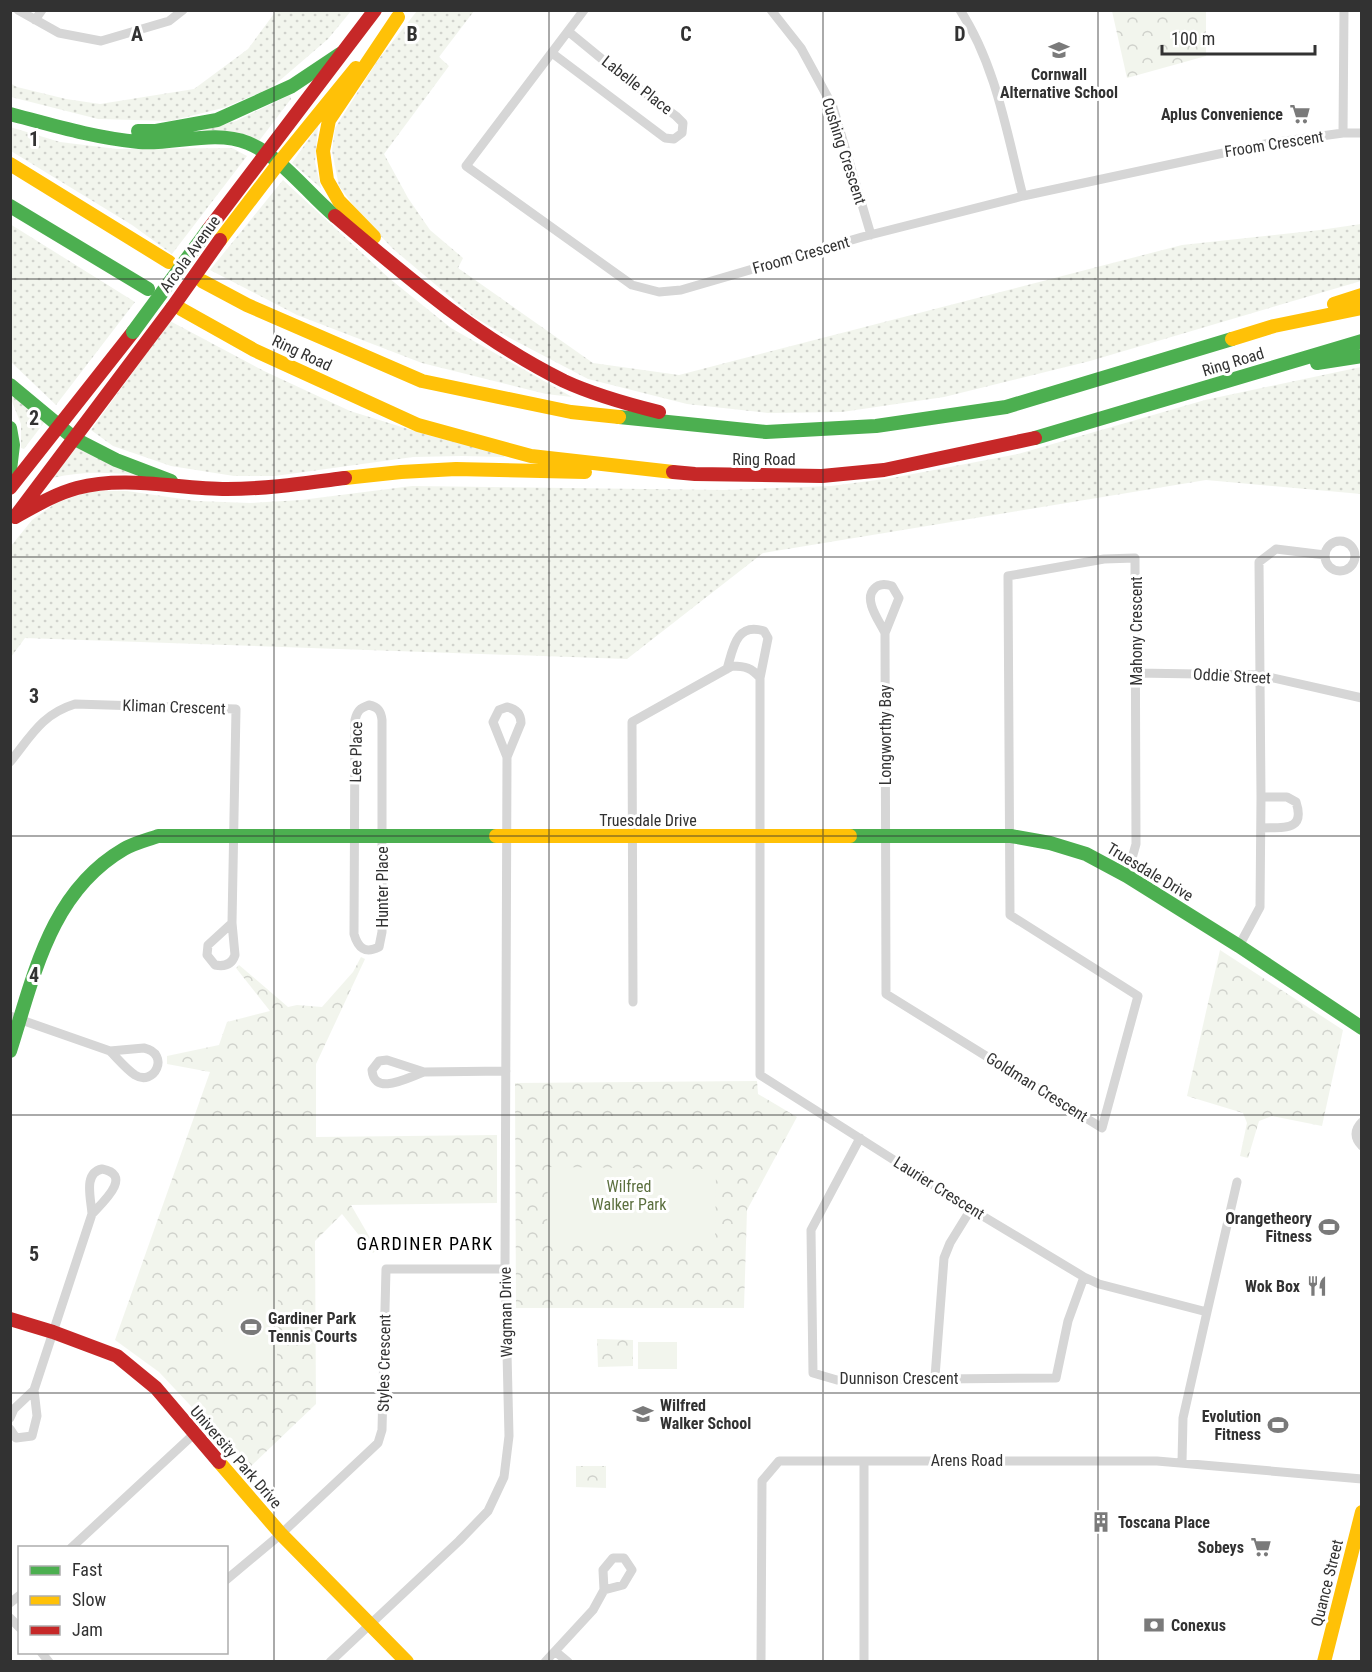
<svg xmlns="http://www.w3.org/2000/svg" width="1372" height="1672" font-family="'Roboto Condensed',sans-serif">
	<defs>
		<pattern id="grass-dots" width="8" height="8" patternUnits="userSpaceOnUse" patternTransform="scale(1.5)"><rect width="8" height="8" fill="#f2f5ed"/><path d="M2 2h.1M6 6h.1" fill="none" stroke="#d0d2cc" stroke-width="1.8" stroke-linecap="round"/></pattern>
		<pattern id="forest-crowns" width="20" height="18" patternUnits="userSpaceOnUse" patternTransform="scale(1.5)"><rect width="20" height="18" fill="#f2f5ed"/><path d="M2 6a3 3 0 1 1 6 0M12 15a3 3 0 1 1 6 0" fill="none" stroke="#d0d2cc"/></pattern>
	</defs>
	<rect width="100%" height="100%" fill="#fff"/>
	<path fill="url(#grass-dots)" d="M 276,11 L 351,11 L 328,39 L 271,88 L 223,108 L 170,121 L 98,119 L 11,97 L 10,83 L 17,87 L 66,99 L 100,104 L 194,89 L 248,49 Z
		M 417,11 L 474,11 L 439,57 L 449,66 L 384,154 L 408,198 L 430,230 L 463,258 L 458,268 L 593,363 L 679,375 L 1182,245 L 1320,230 L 1361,224 L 1361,281 L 1090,361 L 944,397 L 842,412 L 768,413 L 687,404 L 588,379 L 508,337 L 474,317 L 392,248 L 356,209 L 339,186 L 332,151 L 335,128 L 378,60 Z
		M 290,95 L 291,99 L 259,141 L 202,130 L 236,121 Z
		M 318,126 L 315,162 L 321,188 L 292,163 Z
		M 10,127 L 60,142 L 117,149 L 232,148 L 247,156 L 172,254 L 132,225 L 11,151 Z
		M 283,180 L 390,279 L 451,328 L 572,397 L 546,394 L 422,363 L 297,315 L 210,270 Z
		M 10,224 L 135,302 L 56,405 L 11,362 Z
		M 170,321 L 264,371 L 350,411 L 431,436 L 506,454 L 504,457 L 462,456 L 413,457 L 275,476 L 234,476 L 171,466 L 113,446 L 91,430 Z
		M 1361,367 L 1361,494 L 1206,480 L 763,553 L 627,659 L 25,638 L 11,657 L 11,546 L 32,520 L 56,503 L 91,491 L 127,491 L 196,501 L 250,503 L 301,500 L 412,486 L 724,490 L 831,486 L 892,478 L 1018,454 L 1205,400 Z
		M 10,394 L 46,420 L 24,449 L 21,448 L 21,424 L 11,399 Z
		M 79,444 L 137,475 C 105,472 83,471 52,478 Z"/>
	<path fill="url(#forest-crowns)" d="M 1112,11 L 1206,11 L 1206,56 L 1127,78 Z
		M 1220,950 L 1343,1030 L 1322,1126 L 1272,1116 L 1259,1121 L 1248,1158 L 1240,1156 L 1247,1123 L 1243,1113 L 1187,1096 Z
		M 361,957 L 365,959 L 316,1064 L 316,1137 L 497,1135 L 497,1203 L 351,1205 L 377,1250 L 373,1253 L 342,1214 L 315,1241 L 316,1404 L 249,1468 L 159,1372 L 115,1340 L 210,1072 L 167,1064 L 167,1056 L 219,1045 L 227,1022 L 270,1011 L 236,968 L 239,965 L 288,1007 L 297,1005 L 322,1007 L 353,972 Z
		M 757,1081 L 758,1094 L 797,1117 L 747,1210 L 744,1308 L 516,1308 L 515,1083 Z
		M 597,1339 L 633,1340 L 633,1366 L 598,1367 Z
		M 576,1466 L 606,1466 L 606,1488 L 576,1487 Z"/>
	<path fill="#f2f5ed" d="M 548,1167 L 716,1169 L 715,1244 L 547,1242 Z
		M 225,1291 L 278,1292 L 277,1363 L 224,1363 Z
		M 638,1342 L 677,1342 L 677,1369 L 638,1369 Z"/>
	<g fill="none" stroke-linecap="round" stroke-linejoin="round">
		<path stroke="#d6d6d6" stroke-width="9" d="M 18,10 L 59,33 L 101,41 L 169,21 L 183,10
			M 584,10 L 466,166 L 632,285 L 659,292 L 681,290 L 862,237 L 1023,196 L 1270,143 L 1343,133 L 1362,133
			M 771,10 L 801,48 L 833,107 L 871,235
			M 960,10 C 996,65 1007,134 1023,196
			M 35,20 L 42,10
			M 552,53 L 665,138 L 674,139 L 682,133 L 683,123 L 676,116 L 625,78 L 569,32
			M 1343,133 L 1344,10
			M1325 556a15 15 0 1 1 30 0a15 15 0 1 1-30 0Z
			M 885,633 C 880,622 863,600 874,589 C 879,583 886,584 892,586 L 899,598 L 885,633 L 886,994 L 1102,1128 L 1138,996 L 1010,915 L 1008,576 L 1104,559 L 1135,558 L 1136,844 L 1127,876
			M 727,669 C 733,649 736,622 764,631 L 768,638 L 760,678
			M 1136,673 L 1260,675 L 1362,698
			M 369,705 C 378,707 381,711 382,720 L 382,932 L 379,947 C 365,954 358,948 354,934 L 355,720 C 357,711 360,708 369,705 Z
			M 507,707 C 516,709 521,714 521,723 L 507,757 L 493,722 L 499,710 Z
			M 10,762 C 31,736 42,714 75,704 L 236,709 L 232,923
			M 1261,797 L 1287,797 L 1296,802 C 1306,832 1282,827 1261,828
			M 232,923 L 235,955 C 232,964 225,967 215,965 L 207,955 L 208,945 Z
			M 1239,946 L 1260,907 L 1261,797 L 1259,562 L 1276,549 L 1325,555
			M 633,1002 L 632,722 L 732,666 C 745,666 752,668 760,678 L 760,1075 L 971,1209 L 1084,1277 L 1099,1284 L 1207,1312 L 1183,1418 L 1182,1462
			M 10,1016 L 110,1051
			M 144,1048 C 171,1054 154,1087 135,1075 C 126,1069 118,1059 110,1051 Z
			M 387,1060 L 424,1072 C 409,1077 374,1097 372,1070 L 379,1061 Z
			M 424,1072 L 506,1071
			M 1362,1122 C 1354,1130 1354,1138 1362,1146
			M 860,1138 L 811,1230 L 813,1373 L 837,1380 L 1056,1378 L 1068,1321 L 1084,1277
			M 102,1169 C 134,1175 102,1203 92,1214 C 91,1198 83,1173 102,1169 Z
			M 1207,1312 L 1237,1182
			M 935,1377 L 944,1258 L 950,1243 L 971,1209
			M 10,1418 L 14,1409 L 34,1390
			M 10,1429 L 16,1438 L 32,1436 L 37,1416 L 34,1390 L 92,1214
			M 71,1548 L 194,1434
			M 226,1580 L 281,1534 L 378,1443 L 382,1430 L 386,1269 L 505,1269
			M 10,1603 L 20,1595
			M 10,1618 L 20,1628
			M 41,1652 L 49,1662
			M 556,1652 L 568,1662
			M 330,1662 L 459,1541 L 488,1511 L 504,1477 L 509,1436 L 505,1269 L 507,757
			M 545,1662 L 593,1610 L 604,1590 L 603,1570 L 613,1558 L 624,1558 L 632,1570 L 623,1585 L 604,1590
			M 761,1662 L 762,1481 L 779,1461 L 1157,1461 L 1362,1479
			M 864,1662 L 864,1461"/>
		<path stroke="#4caf50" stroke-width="14" d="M 10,114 C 52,125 95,138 139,142 C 174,145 214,129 248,143 C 282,157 307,193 335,216
			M 138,131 L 156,131 L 217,120 L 292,86 L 340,54
			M 10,206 L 148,289
			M 1317,363 L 1362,356
			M 10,385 L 75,439 L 116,460 L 171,481
			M 619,417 L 766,432 L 876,426 L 1006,407 L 1232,339
			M 10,428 L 13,445 L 10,470
			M 1035,438 L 1362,341
			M 850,836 L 1011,836 L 1050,843 L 1086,854 L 1127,876 L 1239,946 L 1362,1028
			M 10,1051 C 34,976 50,892 124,849 C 134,843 147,840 158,836 L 496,836"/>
		<path stroke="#ffc107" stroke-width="14" d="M 10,164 L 169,262
			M 374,237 L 339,201 L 327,180 L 323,151 L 329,120 L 398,17
			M 220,240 L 278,164 L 356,68
			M 202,281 L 247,305 L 422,381 L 571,412 L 619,417
			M 1334,304 L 1362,295
			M 181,309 L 254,350 L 418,425 L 531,456 L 673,472
			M 1232,339 L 1274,326 L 1362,308
			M 345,478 L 401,472 L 456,469 L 585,472
			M 496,836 L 850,836
			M 219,1462 L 281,1534 L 407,1662
			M 1324,1662 L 1362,1512"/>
		<path stroke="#c62828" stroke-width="14" d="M 335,216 C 407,277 479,339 564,381 C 594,395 627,404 659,412
			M 208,230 L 375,10
			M 673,472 L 695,474 L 822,476 L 884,470 L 1035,438
			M 10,488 L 133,332
			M 15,517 L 172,308
			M 15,517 C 35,506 55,494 77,488 C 126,475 177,489 227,489 C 266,489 306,483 345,478
			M 10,1319 L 53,1332 L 117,1356 L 156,1388 L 219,1462"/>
		<path stroke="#4caf50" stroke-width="14" d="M 133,332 L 208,230"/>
		<path stroke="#c62828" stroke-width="14" d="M 172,308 L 220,240"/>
	</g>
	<path fill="none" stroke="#323232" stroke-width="1.5" stroke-opacity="0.55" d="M 274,10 L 274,1662M 549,10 L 549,1662M 823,10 L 823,1662M 1098,10 L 1098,1662M 10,279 L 1362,279M 10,557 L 1362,557M 10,836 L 1362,836M 10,1115 L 1362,1115M 10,1393 L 1362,1393"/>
	<defs>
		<g id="school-bare" transform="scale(1.62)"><path d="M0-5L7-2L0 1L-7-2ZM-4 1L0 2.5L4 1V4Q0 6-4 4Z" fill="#7a7a7a" stroke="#fff" stroke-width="2.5" paint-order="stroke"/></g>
		<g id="supermarket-bare" transform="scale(1.62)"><path d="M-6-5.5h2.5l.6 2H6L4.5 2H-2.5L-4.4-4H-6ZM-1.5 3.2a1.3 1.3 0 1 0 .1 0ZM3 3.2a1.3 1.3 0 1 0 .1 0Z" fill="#7a7a7a" stroke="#fff" stroke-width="2.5" paint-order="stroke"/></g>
		<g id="stadium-bare" transform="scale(1.62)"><path d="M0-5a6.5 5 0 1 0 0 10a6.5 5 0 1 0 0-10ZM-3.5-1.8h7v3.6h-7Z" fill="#7a7a7a" stroke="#fff" stroke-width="2.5" paint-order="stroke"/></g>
		<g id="restaurant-bare" transform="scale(1.62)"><path d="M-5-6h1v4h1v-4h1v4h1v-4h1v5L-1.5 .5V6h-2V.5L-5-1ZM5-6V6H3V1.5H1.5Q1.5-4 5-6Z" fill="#7a7a7a" stroke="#fff" stroke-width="2.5" paint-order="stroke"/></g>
		<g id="building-bare" transform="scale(1.62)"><path d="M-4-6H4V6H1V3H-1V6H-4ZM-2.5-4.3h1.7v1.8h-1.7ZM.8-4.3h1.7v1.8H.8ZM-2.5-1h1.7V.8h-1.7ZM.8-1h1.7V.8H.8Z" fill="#7a7a7a" stroke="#fff" stroke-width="2.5" paint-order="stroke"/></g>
		<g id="bank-bare" transform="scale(1.62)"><path d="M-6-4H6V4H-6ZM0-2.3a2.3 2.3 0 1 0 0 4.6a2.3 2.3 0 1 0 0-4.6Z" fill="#7a7a7a" stroke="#fff" stroke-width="2.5" paint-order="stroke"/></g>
	</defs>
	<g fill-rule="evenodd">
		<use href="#school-bare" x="1059" y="50"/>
		<use href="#supermarket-bare" x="1300" y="114"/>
		<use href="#stadium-bare" x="1329" y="1227"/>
		<use href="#restaurant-bare" x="1317" y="1286"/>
		<use href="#stadium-bare" x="251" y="1327"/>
		<use href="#school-bare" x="643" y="1414"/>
		<use href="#stadium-bare" x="1278" y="1425"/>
		<use href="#building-bare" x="1101" y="1522"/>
		<use href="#supermarket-bare" x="1261" y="1547"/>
		<use href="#bank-bare" x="1154" y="1625"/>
	</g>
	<g text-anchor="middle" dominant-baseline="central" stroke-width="6" stroke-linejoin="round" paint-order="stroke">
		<g font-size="16" font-weight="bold" fill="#323232" stroke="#fff" text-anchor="end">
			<text x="1059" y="74" text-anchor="middle">Cornwall<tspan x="1059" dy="18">Alternative School</tspan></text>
			<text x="1283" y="114">Aplus Convenience</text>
			<text x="1312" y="1218">Orangetheory<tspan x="1312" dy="18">Fitness</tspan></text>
			<text x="1300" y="1286">Wok Box</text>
			<text x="268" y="1318" text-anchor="start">Gardiner Park<tspan x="268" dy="18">Tennis Courts</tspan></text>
			<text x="660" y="1405" text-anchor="start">Wilfred<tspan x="660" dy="18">Walker School</tspan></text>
			<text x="1261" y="1416">Evolution<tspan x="1261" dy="18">Fitness</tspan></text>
			<text x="1118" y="1522" text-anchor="start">Toscana Place</text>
			<text x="1244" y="1547">Sobeys</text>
			<text x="1171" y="1625" text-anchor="start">Conexus</text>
		</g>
		<g font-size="16" fill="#323232" stroke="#fff">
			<text transform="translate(637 85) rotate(38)">Labelle Place</text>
			<text transform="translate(1274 144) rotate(-9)">Froom Crescent</text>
			<text transform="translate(844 151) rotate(72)">Cushing Crescent</text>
			<text transform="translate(190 254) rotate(-54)">Arcola Avenue</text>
			<text transform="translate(801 255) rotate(-16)">Froom Crescent</text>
			<text transform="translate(302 353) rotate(25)">Ring Road</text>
			<text transform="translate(1233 362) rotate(-17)">Ring Road</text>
			<text x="764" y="459">Ring Road</text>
			<text transform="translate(1136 631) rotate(-90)">Mahony Crescent</text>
			<text transform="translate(1232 676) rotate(3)">Oddie Street</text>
			<text transform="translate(174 707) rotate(2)">Kliman Crescent</text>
			<text transform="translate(885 735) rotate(-90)">Longworthy Bay</text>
			<text transform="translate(356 752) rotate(-89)">Lee Place</text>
			<text x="648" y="820">Truesdale Drive</text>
			<text transform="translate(1150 872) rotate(31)">Truesdale Drive</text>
			<text transform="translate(382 887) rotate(-90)">Hunter Place</text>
			<text transform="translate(1037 1087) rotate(32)">Goldman Crescent</text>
			<text transform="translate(939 1188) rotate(32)">Laurier Crescent</text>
			<text transform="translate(506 1312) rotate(-91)">Wagman Drive</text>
			<text transform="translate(384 1363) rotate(-89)">Styles Crescent</text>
			<text x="899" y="1378">Dunnison Crescent</text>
			<text transform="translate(236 1457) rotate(49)">University Park Drive</text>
			<text x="967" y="1460">Arens Road</text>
			<text transform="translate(1327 1583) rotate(-76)">Quance Street</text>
		</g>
		<g font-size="16" fill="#5b6f3e" stroke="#fff">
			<text x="629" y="1186">Wilfred<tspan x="629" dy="18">Walker Park</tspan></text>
		</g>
		<g font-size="18" letter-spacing="1.5" fill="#000" stroke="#fff">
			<text x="425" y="1243">GARDINER PARK</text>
		</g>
	</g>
	<g font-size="20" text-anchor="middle" font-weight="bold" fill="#323232" stroke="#fff" stroke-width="6" stroke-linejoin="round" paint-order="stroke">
		<text x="137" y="41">A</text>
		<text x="412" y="41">B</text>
		<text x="686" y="41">C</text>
		<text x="960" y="41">D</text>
		<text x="34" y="146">1</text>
		<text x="34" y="425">2</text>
		<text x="34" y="703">3</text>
		<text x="34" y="982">4</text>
		<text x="34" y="1261">5</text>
	</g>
	<rect width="1372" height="1672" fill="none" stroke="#323232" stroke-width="24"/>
	<rect x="18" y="1546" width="210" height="108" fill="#ffffff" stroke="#adadad" stroke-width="1.5"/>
	<rect x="30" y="1566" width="30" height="9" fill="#4caf50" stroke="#adadad" stroke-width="1.5"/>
	<text x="72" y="1576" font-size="18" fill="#323232">Fast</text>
	<rect x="30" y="1596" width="30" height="9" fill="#ffc107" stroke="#adadad" stroke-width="1.5"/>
	<text x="72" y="1606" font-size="18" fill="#323232">Slow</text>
	<rect x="30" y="1626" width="30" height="9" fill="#c62828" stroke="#adadad" stroke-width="1.5"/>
	<text x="72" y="1636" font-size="18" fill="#323232">Jam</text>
	<path d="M1162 45v9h153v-9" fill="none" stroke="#323232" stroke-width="3"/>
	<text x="1171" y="45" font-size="18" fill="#323232" stroke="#ffffff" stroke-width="4.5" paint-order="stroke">100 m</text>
</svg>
